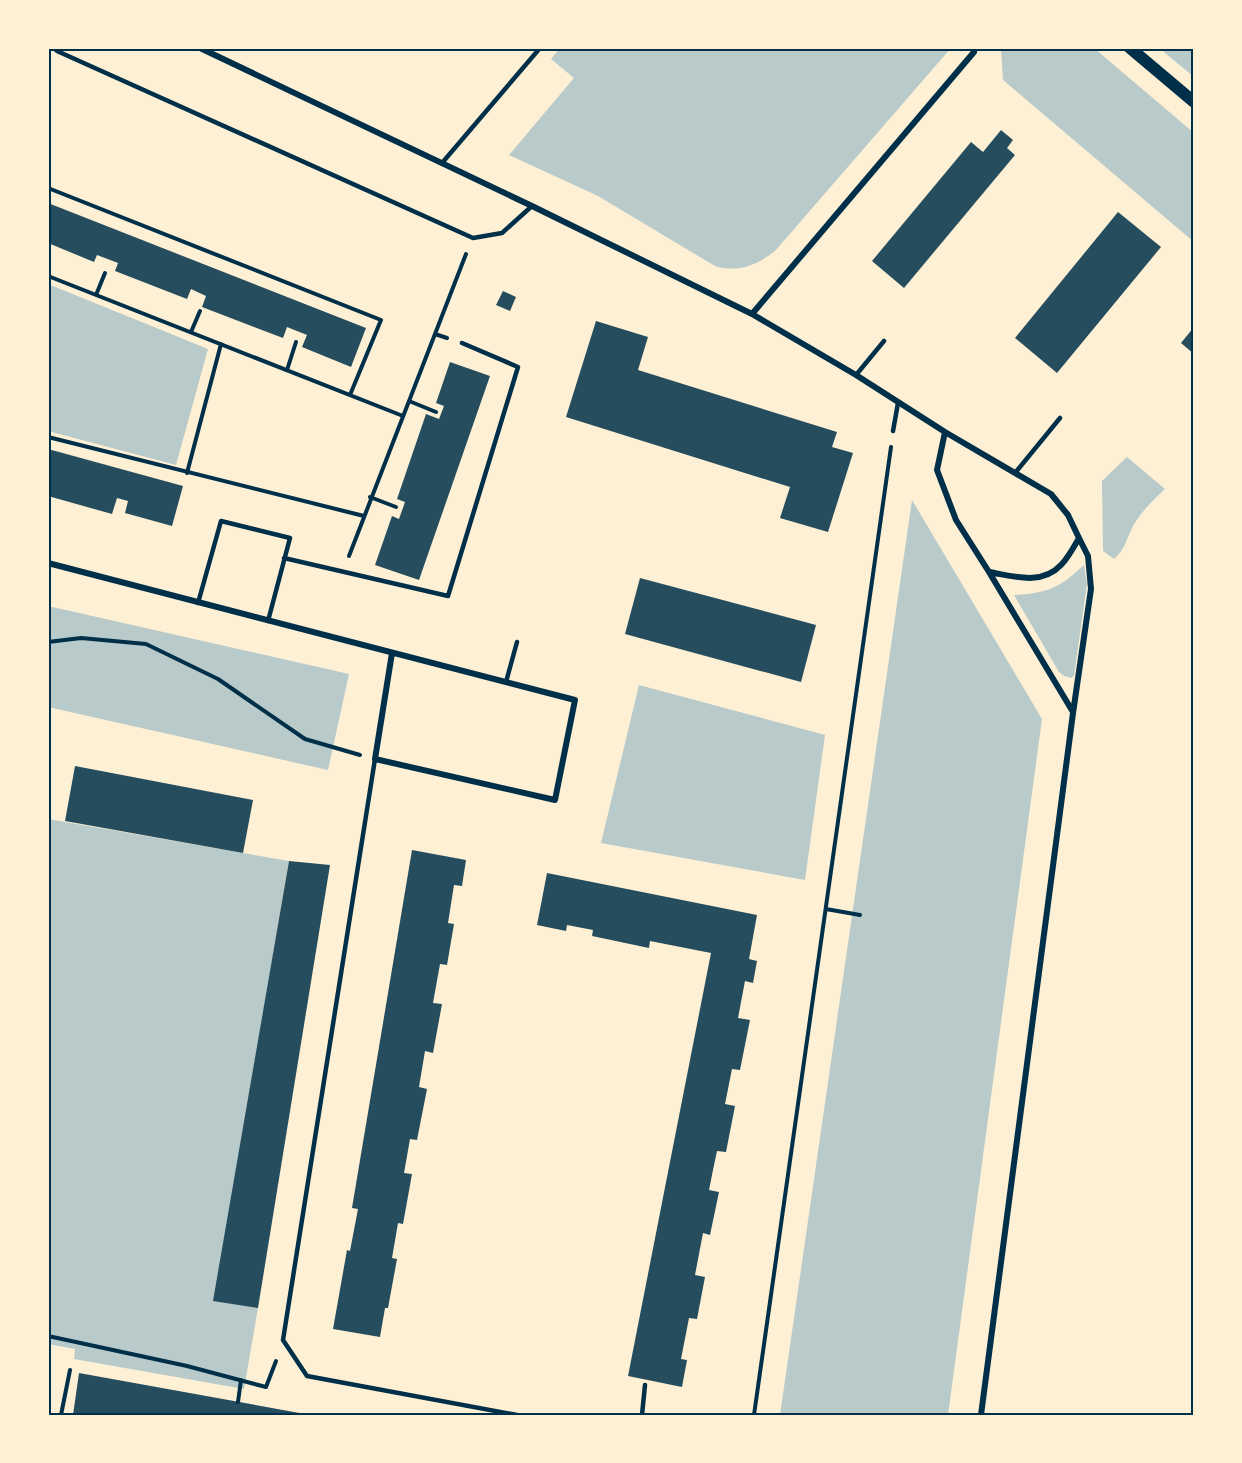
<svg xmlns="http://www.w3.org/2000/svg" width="1242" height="1463" font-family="Barlow,sans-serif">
	<rect width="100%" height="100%" fill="#fdf0d5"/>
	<path fill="#b9caca" d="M 560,48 L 951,48 L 775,251 C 757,265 738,273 715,266 L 598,196 L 509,155 L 574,78 L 551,59 Z
		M 1001,48 L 1094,48 L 1194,133 L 1194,242 L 1003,80 Z
		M 1159,48 L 1194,48 L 1194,77 Z
		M 48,284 L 208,349 L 176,465 L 48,431 Z
		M 1127,457 L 1165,489 C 1153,500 1141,512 1133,526 C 1126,540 1126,548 1114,559 L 1103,551 L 1102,481 Z
		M 912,500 L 1042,719 L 948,1415 L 780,1415 Z
		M 1084,565 L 1087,584 L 1074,676 L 1071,678 L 1064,676 L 1059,672 L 1014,595 C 1049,593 1059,588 1084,565 Z
		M 48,606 L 349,674 L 328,770 L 48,707 Z
		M 639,685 L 825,735 L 805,880 L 601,843 Z
		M 48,819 L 289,861 L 214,1300 L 258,1308 L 244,1389 L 74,1359 L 75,1349 L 48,1344 Z"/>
	<path fill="#264d5e" d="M 1001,130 L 1013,140 L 1007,148 L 1015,155 L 904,288 L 872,261 L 971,142 L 983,152 Z
		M 48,203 L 366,328 L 351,367 L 302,347 L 307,335 L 287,327 L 283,338 L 202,307 L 206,296 L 191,289 L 187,299 L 115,271 L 118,263 L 97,255 L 94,262 L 48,243 Z
		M 1118,212 L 1161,247 L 1057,373 L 1015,338 Z
		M 503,291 L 516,297 L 510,311 L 496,305 Z
		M 596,321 L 648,337 L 638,370 L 837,432 L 832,447 L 853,453 L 828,532 L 780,518 L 790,487 L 566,417 Z
		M 1194,327 L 1194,354 L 1181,343 Z
		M 450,362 L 490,376 L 419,580 L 375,565 L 392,516 L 399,519 L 405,502 L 397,499 L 426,414 L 439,419 L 444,406 L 436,403 Z
		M 48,449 L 183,486 L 172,526 L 125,513 L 128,501 L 117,498 L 112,514 L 48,496 Z
		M 640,578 L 816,625 L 801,682 L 625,634 Z
		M 75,766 L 253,800 L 243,853 L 65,821 Z
		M 412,850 L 466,860 L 462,886 L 454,885 L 448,923 L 454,924 L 447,965 L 440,964 L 433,1003 L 442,1004 L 433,1053 L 425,1051 L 419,1087 L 427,1089 L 417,1140 L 410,1139 L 404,1173 L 412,1174 L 403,1224 L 398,1223 L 392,1258 L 397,1259 L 388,1308 L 385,1308 L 380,1337 L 333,1329 L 347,1250 L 350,1251 L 358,1209 L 352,1208 Z
		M 289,861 L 330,865 L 258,1308 L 213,1301 Z
		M 547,873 L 757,915 L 749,959 L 757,961 L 753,983 L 745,981 L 738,1018 L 750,1020 L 740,1070 L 732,1069 L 725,1104 L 735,1106 L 726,1152 L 717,1151 L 713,1170 L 709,1190 L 719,1192 L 710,1235 L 703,1233 L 695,1275 L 705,1277 L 697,1319 L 689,1318 L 681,1359 L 687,1360 L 682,1387 L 628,1376 L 711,953 L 650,941 L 649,948 L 592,936 L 593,930 L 567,925 L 566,931 L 537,925 Z
		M 79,1373 L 305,1414 L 305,1415 L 73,1415 Z"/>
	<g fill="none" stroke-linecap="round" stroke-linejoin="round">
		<path stroke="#003049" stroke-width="4" d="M 48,188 L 381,320 L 350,395
			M 48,276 L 403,416
			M 96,295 L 105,273
			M 191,332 L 200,311
			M 435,334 L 466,254
			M 287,370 L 296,342
			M 409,401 L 436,412
			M 48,437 L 364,516
			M 187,473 L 221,344
			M 370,497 L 396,507
			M 349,556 L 435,334 L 447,338
			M 48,642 L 81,638 L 146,644 L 218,679 L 305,739 L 360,755
			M 826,909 L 860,915
			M 48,1336 L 187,1366 L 266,1387 L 276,1361
			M 238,1402 L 241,1380
			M 61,1415 L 70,1370
			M 754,1415 L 891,447"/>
		<path stroke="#003049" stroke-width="4.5" d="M 54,48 L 57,51 L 473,238 L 502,233 L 532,206
			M 442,163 L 540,48
			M 856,375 L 884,341
			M 893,431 L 898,403
			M 1015,473 L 1060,418
			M 284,558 L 448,596 L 518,367 L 462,343
			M 198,603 L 221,521 L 290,538 L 268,621
			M 506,682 L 517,642
			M 375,759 L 283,1340 L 307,1376 L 517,1415
			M 642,1415 L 645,1385"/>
		<path stroke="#003049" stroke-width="6" d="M 200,48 L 532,206 L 752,314 L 856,375 L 945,432 L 1051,494 L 1068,515 L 1079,538 C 1074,547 1068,558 1061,565 C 1041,586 1013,576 989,572 L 956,520 L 937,470 L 945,432
			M 752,314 L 974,52 L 975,48
			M 48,563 L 575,700 L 555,800 L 375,759 L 392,653
			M 989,572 L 1073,712
			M 981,1415 L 1073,713 L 1091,589 L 1088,556 L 1079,538"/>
		<path stroke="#003049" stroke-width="12" d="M 1130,48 L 1194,102"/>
	</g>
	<rect width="1242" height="1463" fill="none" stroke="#fdf0d5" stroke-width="99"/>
	<rect x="50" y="50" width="1142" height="1364" fill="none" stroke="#003049" stroke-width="2"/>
</svg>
